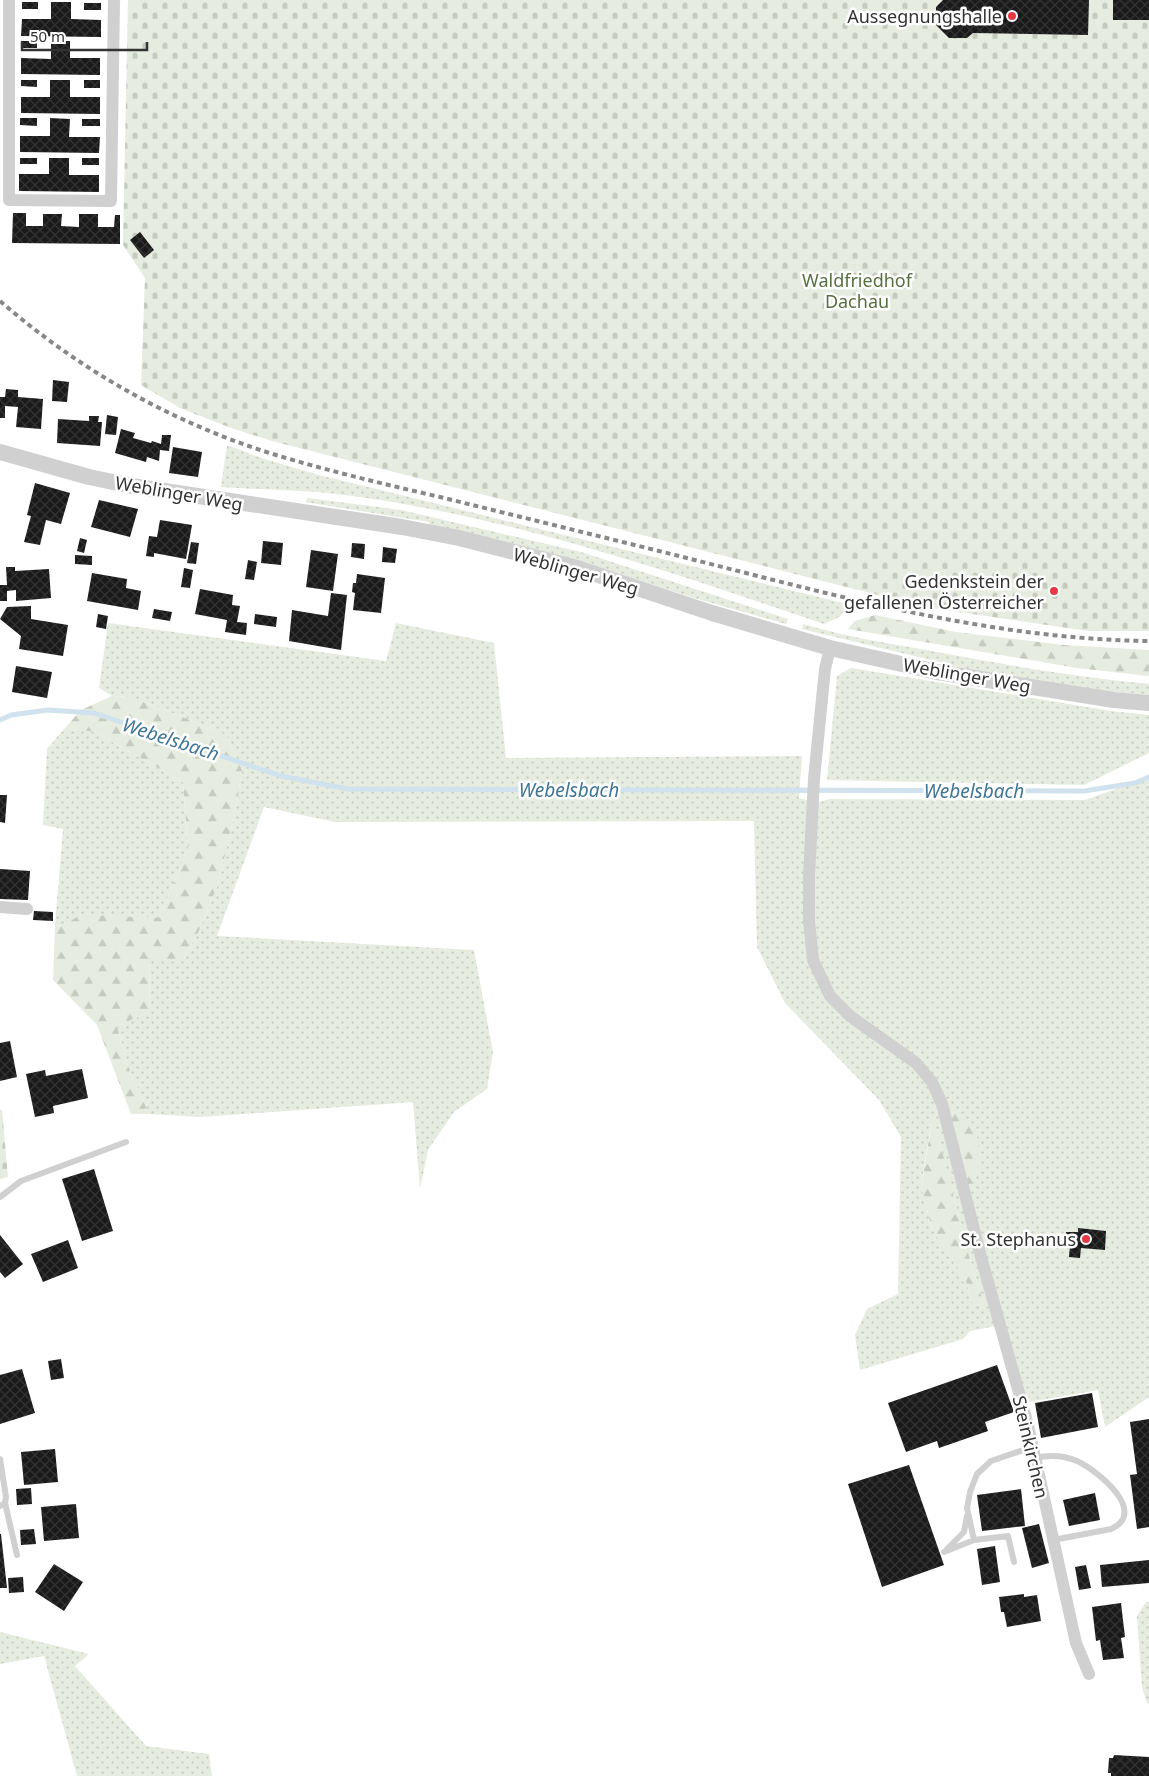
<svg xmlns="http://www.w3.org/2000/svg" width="1149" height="1776" font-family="'Noto Sans',sans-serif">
	<defs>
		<pattern id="grass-dots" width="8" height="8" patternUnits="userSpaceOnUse" patternTransform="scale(1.25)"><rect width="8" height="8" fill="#e6ecdf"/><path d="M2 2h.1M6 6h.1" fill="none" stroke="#c6cbc0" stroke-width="1.8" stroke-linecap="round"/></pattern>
		<pattern id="forest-firs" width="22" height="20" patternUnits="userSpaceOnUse" patternTransform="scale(1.25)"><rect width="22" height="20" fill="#e6ecdf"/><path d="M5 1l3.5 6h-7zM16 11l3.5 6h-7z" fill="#c6cbc0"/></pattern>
		<pattern id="cemetery-stones" width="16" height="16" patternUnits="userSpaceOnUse" patternTransform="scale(1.25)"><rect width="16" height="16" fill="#e6ecdf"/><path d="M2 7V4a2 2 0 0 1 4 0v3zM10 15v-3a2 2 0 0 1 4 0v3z" fill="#c6cbc0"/></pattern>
		<pattern id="building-cross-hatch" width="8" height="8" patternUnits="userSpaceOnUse" patternTransform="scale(1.25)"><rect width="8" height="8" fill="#1a1a1a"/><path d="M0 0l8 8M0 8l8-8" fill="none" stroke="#333"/></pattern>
	</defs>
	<rect width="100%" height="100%" fill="#fff"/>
	<path fill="url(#grass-dots)" fill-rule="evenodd" d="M 227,445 L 261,458 L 319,475 L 847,604 L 841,616 L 824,624 C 671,572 513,518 353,496 C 310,490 265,490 221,487 Z
		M 308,498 L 401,510 L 581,552 L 788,619 L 786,624 L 694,598 L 578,561 L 428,527 L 429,522 L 305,502 Z
		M 108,623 L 386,661 L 396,623 L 494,643 L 506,758 L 802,756 L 799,798 L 817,803 L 829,799 L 1085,800 L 1149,777 L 1149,1397 L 1105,1427 L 1098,1390 L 1018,1404 L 996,1326 L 970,1331 L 963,1339 L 860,1370 L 855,1335 L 867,1309 L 898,1294 L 901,1137 L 879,1100 L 785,1003 L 757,947 L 754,821 L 335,822 L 264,807 L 217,936 L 474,950 L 493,1052 L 487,1089 L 454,1112 L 428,1150 L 420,1189 L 413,1102 L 201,1117 L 149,1114 L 128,1066 L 117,1026 L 149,1012 L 150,960 L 183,960 L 198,933 L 218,884 L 236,809 L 242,770 L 226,734 L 131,697 L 112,696 L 99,688 ZM 933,1117 L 970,1260 L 984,1304 L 973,1305 L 965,1278 L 932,1229 L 921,1186 L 927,1148 Z
		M 803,624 C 844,636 885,643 926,650 C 1000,664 1074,677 1149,684 L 1149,695 L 1097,690 L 968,669 L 802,629 Z
		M 851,668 L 1111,711 L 1149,715 L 1149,753 L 1084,785 L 827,780 L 837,676 Z
		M 65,728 L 95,732 L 183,782 L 188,849 L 159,918 L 81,916 L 61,926 L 55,925 L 63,829 L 43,825 L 47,749 Z
		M 1146,1602 L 1149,1602 L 1149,1704 L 1147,1703 L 1142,1687 L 1137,1616 Z
		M 0,1632 L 89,1654 L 75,1666 L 146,1746 L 209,1754 L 212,1776 L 77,1776 L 44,1656 L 0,1664 Z"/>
	<path fill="url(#forest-firs)" d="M 875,615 L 956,632 L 1064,645 L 1149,650 L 1149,676 L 1077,668 L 848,629 L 855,621 Z
		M 112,696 L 131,697 L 226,734 L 242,770 L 236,809 L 218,884 L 198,933 L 183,960 L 150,960 L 149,1012 L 117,1026 L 128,1066 L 149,1114 L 131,1114 L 97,1025 L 53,980 L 55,925 L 61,926 L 81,915 L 159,918 L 188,849 L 183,782 L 95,732 L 65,728 L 81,710 Z
		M 947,1107 L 964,1116 L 975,1126 L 982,1160 L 977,1172 L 973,1176 L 970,1200 Z
		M 933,1116 L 970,1260 L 984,1304 L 973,1305 L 965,1278 L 932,1229 L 921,1186 Z"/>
	<path fill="url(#cemetery-stones)" d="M 128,0 L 1149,0 L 1149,631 L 1088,631 L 925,607 L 272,441 L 231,428 L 180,408 L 141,385 L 145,278 L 123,245 Z
		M 0,1110 L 2,1110 L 8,1177 L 0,1179 Z"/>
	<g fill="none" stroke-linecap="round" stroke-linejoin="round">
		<path stroke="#cfe2ee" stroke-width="5" d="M 0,720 L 11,715 L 48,710 L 94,713 L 281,776 L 348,789 L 1084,791 L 1135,783 L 1149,777"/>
	</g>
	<path fill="url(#building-cross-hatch)" d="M 943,0 L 1089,0 L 1088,35 L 973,33 L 967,38 L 949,38 L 936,25 L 936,7 Z
		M 1113,0 L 1149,0 L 1149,20 L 1113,20 Z
		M 22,2 L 38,2 L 38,9 L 22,9 Z
		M 51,2 L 71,2 L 71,19 L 101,20 L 101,37 L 21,36 L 22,19 L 51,19 Z
		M 84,3 L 101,3 L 101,10 L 84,10 Z
		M 21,41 L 37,41 L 37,48 L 21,48 Z
		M 51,41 L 70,41 L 70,58 L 100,58 L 100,75 L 21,74 L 21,58 L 51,59 Z
		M 21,80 L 37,80 L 37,87 L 21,86 Z
		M 50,80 L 70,80 L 70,97 L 100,97 L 100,114 L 21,113 L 21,97 L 50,97 Z
		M 84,80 L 100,80 L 100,88 L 84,88 Z
		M 20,118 L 37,118 L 37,126 L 20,125 Z
		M 50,118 L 70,119 L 69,137 L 100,137 L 99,153 L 20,152 L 20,136 L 50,136 Z
		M 82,119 L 100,119 L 100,126 L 82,126 Z
		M 20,158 L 37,158 L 37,164 L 20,164 Z
		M 49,158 L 69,158 L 69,175 L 99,175 L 99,192 L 19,191 L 19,174 L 49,174 Z
		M 82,158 L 99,158 L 99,165 L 82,165 Z
		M 13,213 L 26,213 L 26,226 L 43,226 L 43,214 L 62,214 L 61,226 L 79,227 L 79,214 L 98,214 L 98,227 L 114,227 L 115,215 L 120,215 L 120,244 L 12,243 Z
		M 140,232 L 154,250 L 144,258 L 130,240 Z
		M 53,380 L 69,382 L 67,402 L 52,401 Z
		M 6,389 L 18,390 L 18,397 L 43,399 L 41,429 L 16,427 L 18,407 L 5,406 L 5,418 L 0,418 L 0,397 L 5,397 Z
		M 107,415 L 118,417 L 116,435 L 105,434 Z
		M 89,416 L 99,416 L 98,422 L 102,422 L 100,446 L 57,443 L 58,419 L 89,421 Z
		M 121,429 L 135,433 L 133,438 L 151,443 L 152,441 L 161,444 L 162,435 L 171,435 L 169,451 L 160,450 L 159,461 L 147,457 L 146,462 L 115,453 Z
		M 173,447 L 202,452 L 198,477 L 169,473 Z
		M 35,483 L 70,493 L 61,524 L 46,520 L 40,545 L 24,542 L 31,516 L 27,515 Z
		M 99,500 L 138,509 L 130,537 L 91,527 Z
		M 160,520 L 192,525 L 186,559 L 154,553 L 154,557 L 146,556 L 149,536 L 157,537 Z
		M 80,538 L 87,540 L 84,553 L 77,551 Z
		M 263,541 L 283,543 L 281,565 L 261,563 Z
		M 191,542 L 199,543 L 196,564 L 187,563 Z
		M 352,543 L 365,544 L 364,559 L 351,557 Z
		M 383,547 L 397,549 L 395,563 L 382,562 Z
		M 311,550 L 338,554 L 333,591 L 306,587 Z
		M 75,555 L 92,556 L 92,565 L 75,564 Z
		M 248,560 L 257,562 L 254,580 L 245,579 Z
		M 6,567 L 15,567 L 15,571 L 49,569 L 51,598 L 16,601 L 16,590 L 7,591 L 7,601 L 0,601 L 0,585 L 7,585 Z
		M 184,568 L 193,570 L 190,588 L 181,587 Z
		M 92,573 L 127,579 L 126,588 L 141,591 L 138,610 L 87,601 Z
		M 357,574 L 385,578 L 381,613 L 353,610 L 355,593 L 352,592 L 353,583 L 356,583 Z
		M 200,589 L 233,595 L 232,605 L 240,606 L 237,622 L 247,623 L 246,635 L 225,632 L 227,620 L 195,614 Z
		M 331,593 L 347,595 L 341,650 L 289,641 L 292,610 L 328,616 Z
		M 31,606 L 31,619 L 68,625 L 63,656 L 19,649 L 21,636 L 0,619 L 7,607 Z
		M 154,609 L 172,612 L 170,621 L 152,618 Z
		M 98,614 L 108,616 L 106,629 L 96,627 Z
		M 255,614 L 277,617 L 276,627 L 254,624 Z
		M 16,666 L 52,672 L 47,698 L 12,692 Z
		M 0,795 L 7,795 L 5,823 L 0,822 Z
		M 0,869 L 30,871 L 28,900 L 0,899 Z
		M 34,911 L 53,912 L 53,921 L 33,920 Z
		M 10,1041 L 17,1077 L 0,1081 L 0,1043 Z
		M 82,1069 L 88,1098 L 53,1106 L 54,1113 L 35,1117 L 26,1074 L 45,1070 L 46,1076 Z
		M 94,1169 L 113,1231 L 82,1241 L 62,1179 Z
		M 1078,1228 L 1106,1231 L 1105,1250 L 1081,1248 L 1080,1258 L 1069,1257 L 1070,1245 L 1065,1245 L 1066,1232 L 1078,1232 Z
		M 0,1235 L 23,1264 L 5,1278 L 0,1272 Z
		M 68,1240 L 78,1268 L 43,1282 L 31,1254 Z
		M 61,1359 L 64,1378 L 51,1380 L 48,1361 Z
		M 997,1365 L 1014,1412 L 985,1422 L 988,1431 L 939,1448 L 937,1441 L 906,1452 L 888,1403 Z
		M 22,1369 L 35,1413 L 0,1424 L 0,1375 Z
		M 1092,1393 L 1098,1427 L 1041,1438 L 1035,1403 Z
		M 1149,1419 L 1149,1527 L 1137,1529 L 1130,1475 L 1137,1474 L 1130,1422 Z
		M 55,1449 L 58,1482 L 24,1485 L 21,1452 Z
		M 909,1465 L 944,1565 L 882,1587 L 848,1484 Z
		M 31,1488 L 32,1504 L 17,1505 L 16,1489 Z
		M 1021,1489 L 1025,1526 L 982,1531 L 977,1495 Z
		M 1095,1493 L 1100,1520 L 1069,1526 L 1063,1500 Z
		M 76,1504 L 79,1538 L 44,1541 L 41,1507 Z
		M 1039,1524 L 1049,1563 L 1032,1568 L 1022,1528 Z
		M 34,1529 L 36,1544 L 21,1545 L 20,1530 Z
		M 0,1534 L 1,1534 L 7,1588 L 0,1588 Z
		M 995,1546 L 1000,1582 L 982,1585 L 977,1549 Z
		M 1149,1560 L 1149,1583 L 1102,1587 L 1100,1565 Z
		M 54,1564 L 83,1582 L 64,1611 L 35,1592 Z
		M 1086,1565 L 1091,1588 L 1079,1590 L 1075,1567 Z
		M 23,1577 L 24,1592 L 9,1593 L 8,1578 Z
		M 1024,1594 L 1024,1597 L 1037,1595 L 1041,1621 L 1007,1627 L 1004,1612 L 1001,1612 L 999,1597 Z
		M 1121,1603 L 1125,1637 L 1121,1638 L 1124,1658 L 1103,1660 L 1100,1640 L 1096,1641 L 1092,1607 Z
		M 1114,1755 L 1149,1757 L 1149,1776 L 1111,1776 L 1111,1773 L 1108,1773 L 1109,1758 L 1113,1758 Z"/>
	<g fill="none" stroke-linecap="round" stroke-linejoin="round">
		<path stroke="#d0d0d0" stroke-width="6" d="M 0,1197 L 21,1181 L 126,1142
			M 1035,1458 C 1049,1455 1063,1455 1077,1461 C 1097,1470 1149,1512 1111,1529 L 1053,1540
			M 0,1459 L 6,1497 L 5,1503 L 0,1506
			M 5,1503 L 17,1555
			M 974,1540 L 967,1508 L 970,1492 L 977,1474 L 991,1461 L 1032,1447
			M 947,1549 L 964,1532 L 967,1516
			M 944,1552 L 974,1540 L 1008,1536 L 1014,1562"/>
		<path stroke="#d0d0d0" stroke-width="12" d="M 9,0 L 9,200 L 111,201 L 114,0
			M 830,648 L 825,669 L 814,779 L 809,876 L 809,921 L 813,960 L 830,996 L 850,1016 L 916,1063 L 932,1082 L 942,1104 L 981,1257 L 1028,1425 L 1076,1643 L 1089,1674
			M 0,907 L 27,909"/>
		<path stroke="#d0d0d0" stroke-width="16" d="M 0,452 L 89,477 L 132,486 L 402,527 L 459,538 L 577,568 L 712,613 L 830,648 L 937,672 L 1114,700 L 1149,703"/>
		<path stroke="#888" stroke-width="4" stroke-dasharray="5 4" stroke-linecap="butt" d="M 0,301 C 83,373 180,427 286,458 C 337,473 388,485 440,497 C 513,515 586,533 659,551 C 820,591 982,639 1149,641"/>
	</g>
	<g fill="#e63946" stroke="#fff" stroke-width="2">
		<circle cx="1012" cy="16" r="5"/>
		<circle cx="1054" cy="591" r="5"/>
		<circle cx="1086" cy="1239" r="5"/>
	</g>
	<g text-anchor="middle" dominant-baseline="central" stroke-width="5" stroke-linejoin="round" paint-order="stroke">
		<g font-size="18" fill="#333" stroke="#fff" text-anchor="end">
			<text x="1002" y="16">Aussegnungshalle</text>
			<text x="1044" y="581">Gedenkstein der<tspan x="1044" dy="21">gefallenen Österreicher</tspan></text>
			<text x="1076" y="1239">St. Stephanus</text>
		</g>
		<g font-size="18" fill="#56703f" stroke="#fff">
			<text x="857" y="280">Waldfriedhof<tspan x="857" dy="21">Dachau</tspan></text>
		</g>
		<g font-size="18" fill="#333" stroke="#fff">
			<text transform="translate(179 493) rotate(10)">Weblinger Weg</text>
			<text transform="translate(576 571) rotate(16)">Weblinger Weg</text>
			<text transform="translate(967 675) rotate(10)">Weblinger Weg</text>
			<text transform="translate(1031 1447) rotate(77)">Steinkirchen</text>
		</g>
		<g font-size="19" font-style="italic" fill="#3f7597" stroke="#fff">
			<text transform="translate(171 739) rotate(18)">Webelsbach</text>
			<text x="569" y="790">Webelsbach</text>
			<text x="974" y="791">Webelsbach</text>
		</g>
	</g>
	<path d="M22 42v8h125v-8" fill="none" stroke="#333333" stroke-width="2.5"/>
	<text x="30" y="42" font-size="15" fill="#333333" stroke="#ffffff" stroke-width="4" paint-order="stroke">50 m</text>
</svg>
